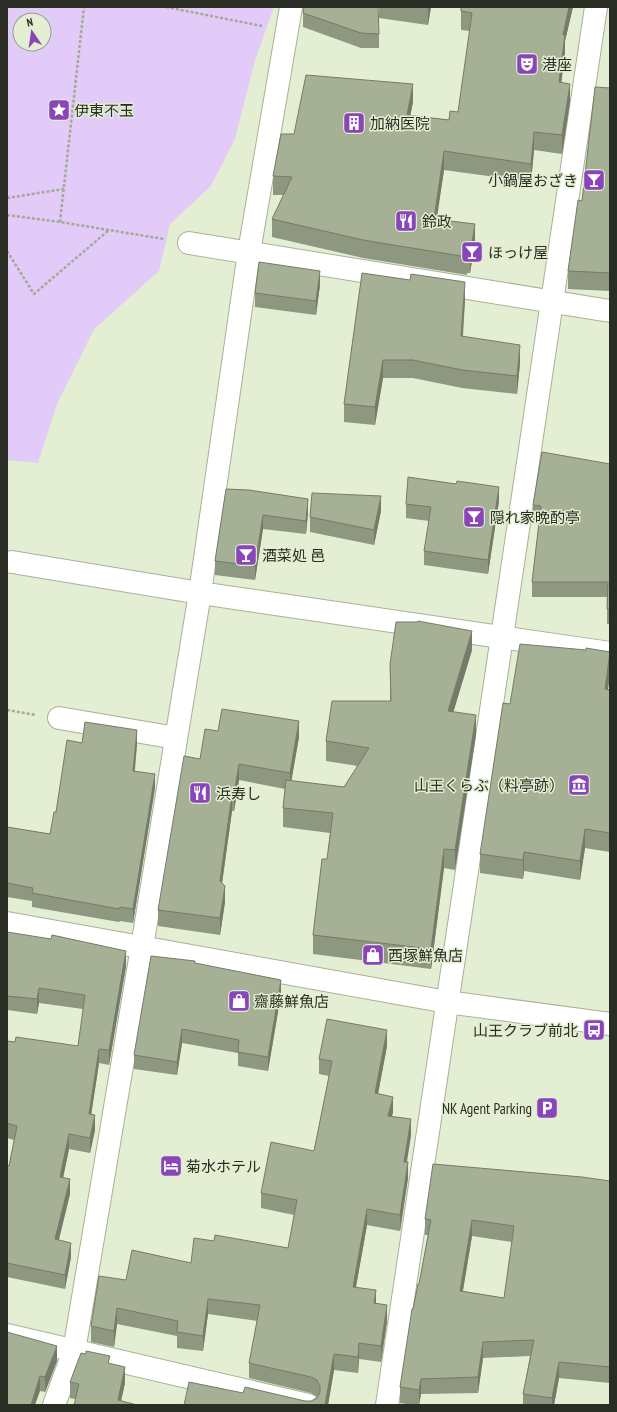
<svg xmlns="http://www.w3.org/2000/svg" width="617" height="1412" font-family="'PT Sans Narrow','Noto Sans JP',sans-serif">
	<rect width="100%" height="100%" fill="#e3eed2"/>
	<path fill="#e2cbf8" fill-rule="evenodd" d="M 7,7 L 274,7 L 255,60 L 235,139 L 211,186 L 170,224 L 159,271 L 94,329 L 57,404 L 38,463 L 7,460 ZM 20,20 L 44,20 L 44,44 L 20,44 Z"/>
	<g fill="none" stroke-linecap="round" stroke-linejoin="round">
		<g stroke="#a8b298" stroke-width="24">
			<path id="minor" d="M 189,243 L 610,311
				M 12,562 L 200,593 L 610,653
				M 59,718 L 176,738
				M 7,923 L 447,1002 L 610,1024
				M 7,1335 L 308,1405
				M 54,1405 L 74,1351 L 142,947 L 200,593 L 249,252 L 291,7
				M 387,1405 C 456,939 530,474 596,7"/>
		</g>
		<path stroke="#a2aa95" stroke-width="2.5" stroke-dasharray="3 2" stroke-linecap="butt" d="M 166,7 L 262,26
			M 7,198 L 64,189
			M 7,215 L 60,222 L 164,239
			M 60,222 L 84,7
			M 7,251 L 34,294 L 109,230
			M 7,710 L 36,715"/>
		<use href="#minor" stroke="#fff" stroke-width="22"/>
	</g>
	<path fill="#8e9780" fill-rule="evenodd" d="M 379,7 L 431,7 L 428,25 L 379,18 Z
		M 461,7 L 573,7 L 565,41 L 565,53 L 561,83 L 570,102 L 562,154 L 534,150 L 531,182 L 444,170 L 436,220 L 475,243 L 470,273 L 467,273 L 467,275 L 363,258 L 272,237 L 272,219 L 284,195 L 273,195 L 273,176 L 294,134 L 413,102 L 410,115 L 449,120 L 458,112 L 470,31 L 461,30 Z
		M 303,13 L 379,34 L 379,48 L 361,48 L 303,27 Z
		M 610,88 L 610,291 L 568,289 L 568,271 L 582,201 Z
		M 362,273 L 465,300 L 463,337 L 520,363 L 517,394 L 462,388 L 413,378 L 383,378 L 375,425 L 344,422 L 344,404 Z
		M 320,285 L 316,315 L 255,307 L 255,293 Z
		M 610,464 L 610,624 L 607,624 L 607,597 L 532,597 L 532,582 L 539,521 L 533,520 L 533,505 Z
		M 456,484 L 499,501 L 488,574 L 424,565 L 424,551 L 429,521 L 406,518 L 406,504 Z
		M 226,489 L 308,513 L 306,534 L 263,529 L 255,580 L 215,575 L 215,561 Z
		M 381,511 L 374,545 L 310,532 L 310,517 Z
		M 472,650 L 453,712 L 476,734 L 455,870 L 444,868 L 431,969 L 313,954 L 313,935 L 327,859 L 330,833 L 283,827 L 283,808 L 285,789 L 239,780 L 234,811 L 232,811 L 222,883 L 225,902 L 220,935 L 158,926 L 158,910 L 200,759 L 299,737 L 291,781 L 344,787 L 358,766 L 326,761 L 326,741 L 390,701 L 390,664 Z
		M 586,650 L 610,652 L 610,675 L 608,689 L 610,690 L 610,852 L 585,848 L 580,880 L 524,871 L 523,879 L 480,873 L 480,854 L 510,704 Z
		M 82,743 L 137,744 L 135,771 L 155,788 L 133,923 L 120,921 L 119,922 L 32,907 L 32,901 L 7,897 L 7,827 L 50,834 L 56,812 Z
		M 7,932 L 126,966 L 109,1065 L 99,1063 L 91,1115 L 95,1130 L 90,1153 L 69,1149 L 63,1178 L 70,1194 L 59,1240 L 71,1257 L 65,1289 L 7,1277 L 7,1165 L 9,1166 L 14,1140 L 7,1138 L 7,1041 L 15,1042 L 78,1046 L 83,1009 L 39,1003 L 37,1014 L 7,1010 Z
		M 195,963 L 281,994 L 268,1071 L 238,1066 L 238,1053 L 182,1043 L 177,1075 L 134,1069 L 134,1055 Z
		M 387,1046 L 378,1094 L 393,1112 L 392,1116 L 411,1135 L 407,1162 L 408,1178 L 400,1231 L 367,1225 L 356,1287 L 376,1303 L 387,1321 L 381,1362 L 359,1359 L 358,1373 L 334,1370 L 328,1405 L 184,1405 L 243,1393 L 305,1401 L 311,1401 L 317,1397 L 311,1393 L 249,1378 L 249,1363 L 257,1321 L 208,1314 L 203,1351 L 177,1348 L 177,1336 L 117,1324 L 114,1347 L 91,1342 L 91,1326 L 126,1280 L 191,1263 L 214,1241 L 288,1248 L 294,1215 L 261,1208 L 261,1193 L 314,1151 L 329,1076 L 319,1074 L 319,1059 Z
		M 610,1181 L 610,1383 L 559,1378 L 554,1405 L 523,1405 L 523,1394 L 530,1356 L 483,1358 L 478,1393 L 421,1394 L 419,1405 L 413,1405 L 400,1403 L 400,1387 L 413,1309 L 419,1284 L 428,1235 L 425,1235 L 425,1219 ZM 472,1236 L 512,1242 L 504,1298 L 463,1291 Z
		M 7,1332 L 57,1361 L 45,1392 L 40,1391 Z
		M 110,1364 L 125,1383 L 121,1401 L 75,1399 L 70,1398 L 70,1382 Z"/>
	<path fill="#747b68" d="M 428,7 L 431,7 L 428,25 Z
		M 569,7 L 573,7 L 565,41 L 565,53 L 559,101 L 559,82 L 563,35 Z
		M 413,84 L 413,102 L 407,133 L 407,115 Z
		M 570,84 L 570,102 L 562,154 L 562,135 Z
		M 534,132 L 534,150 L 531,182 L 531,164 Z
		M 444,151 L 444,170 L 434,238 L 434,219 Z
		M 475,224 L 475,243 L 470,273 L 470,255 Z
		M 320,271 L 320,285 L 316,315 L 316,301 Z
		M 465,282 L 465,300 L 461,354 L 461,336 Z
		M 520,345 L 520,363 L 517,394 L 517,376 Z
		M 383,360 L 383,378 L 375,425 L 375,407 Z
		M 499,487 L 499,501 L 488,574 L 488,560 Z
		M 381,496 L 381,511 L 374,545 L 374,530 Z
		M 308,499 L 308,513 L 306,534 L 306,521 Z
		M 263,515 L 263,529 L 255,580 L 255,566 Z
		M 472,631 L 472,650 L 448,730 L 448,711 Z
		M 610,656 L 610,675 L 605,708 L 605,689 Z
		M 476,715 L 476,734 L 455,870 L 455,850 Z
		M 299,721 L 299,737 L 290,789 L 290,773 Z
		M 137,730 L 137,744 L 133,784 L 133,771 Z
		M 239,764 L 239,780 L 234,811 L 234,794 Z
		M 155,774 L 155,788 L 133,923 L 133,909 Z
		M 232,794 L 232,811 L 220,898 L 220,881 Z
		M 585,829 L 585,848 L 580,880 L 580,861 Z
		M 444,849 L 444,868 L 431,969 L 431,949 Z
		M 524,852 L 524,871 L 523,879 L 523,860 Z
		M 225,886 L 225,902 L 220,935 L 220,918 Z
		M 126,951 L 126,966 L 109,1065 L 109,1050 Z
		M 281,980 L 281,994 L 268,1071 L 268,1057 Z
		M 39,988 L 39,1003 L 37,1014 L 37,999 Z
		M 182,1029 L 182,1043 L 177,1075 L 177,1062 Z
		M 387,1030 L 387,1046 L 375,1109 L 375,1093 Z
		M 99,1049 L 99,1063 L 89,1129 L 89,1114 Z
		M 393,1097 L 393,1112 L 388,1131 L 388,1116 Z
		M 95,1115 L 95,1130 L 90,1153 L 90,1138 Z
		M 411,1119 L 411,1135 L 404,1177 L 404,1162 Z
		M 69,1134 L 69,1149 L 60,1192 L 60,1177 Z
		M 408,1162 L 408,1178 L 400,1231 L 400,1215 Z
		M 70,1179 L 70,1194 L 55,1254 L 55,1239 Z
		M 367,1209 L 367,1225 L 353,1303 L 353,1287 Z
		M 472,1220 L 472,1236 L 460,1307 L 460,1291 Z
		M 71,1243 L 71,1257 L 65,1289 L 65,1275 Z
		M 376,1290 L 376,1305 L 374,1303 Z
		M 208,1299 L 208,1314 L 203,1351 L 203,1336 Z
		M 387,1305 L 387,1321 L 381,1362 L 381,1346 Z
		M 117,1308 L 117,1324 L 114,1347 L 114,1331 Z
		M 483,1342 L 483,1358 L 478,1393 L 478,1377 Z
		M 359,1343 L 359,1359 L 358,1373 L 358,1357 Z
		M 57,1346 L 57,1361 L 45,1392 L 45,1377 Z
		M 334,1354 L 334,1370 L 328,1405 L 325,1405 Z
		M 559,1362 L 559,1378 L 554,1405 L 552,1405 L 552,1398 Z
		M 125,1367 L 125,1383 L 120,1405 L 118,1400 Z
		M 40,1376 L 40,1391 L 35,1405 L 31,1405 Z
		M 421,1379 L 421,1394 L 419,1405 L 419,1390 Z"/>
	<path fill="#a5b095" stroke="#747b68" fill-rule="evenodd" d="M 304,7 L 378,7 L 379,34 L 361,33 L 303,13 Z
		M 461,7 L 569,7 L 563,35 L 565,35 L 559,82 L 570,84 L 562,135 L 534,132 L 531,164 L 444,151 L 434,219 L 475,224 L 470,255 L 467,255 L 467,257 L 363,240 L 272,219 L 292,177 L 273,176 L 281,134 L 294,134 L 306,75 L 413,84 L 407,115 L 449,120 L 450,111 L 458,112 L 472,13 L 461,11 Z
		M 595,87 L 610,88 L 610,273 L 568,271 L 578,200 L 582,201 Z
		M 259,262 L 320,271 L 316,301 L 255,293 Z
		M 362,273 L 410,280 L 411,274 L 465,282 L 461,336 L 520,345 L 517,376 L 462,370 L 413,360 L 383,360 L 375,407 L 344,404 Z
		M 542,452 L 610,464 L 610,609 L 607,609 L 608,582 L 532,582 L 541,506 L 533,505 Z
		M 408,477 L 456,484 L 457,481 L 499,487 L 488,560 L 424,551 L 431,507 L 406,504 Z
		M 226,489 L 249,490 L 308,499 L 306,521 L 263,515 L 255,566 L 215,561 Z
		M 312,493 L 381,496 L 374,530 L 310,517 Z
		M 418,621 L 472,631 L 448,711 L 476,715 L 455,850 L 444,849 L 431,949 L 313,935 L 322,859 L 327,859 L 333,813 L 283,808 L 286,780 L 344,787 L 369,748 L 326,741 L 332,701 L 391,701 L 390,664 L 396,622 L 417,622 Z
		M 520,644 L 586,650 L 586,648 L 610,652 L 605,689 L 610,690 L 610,833 L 585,829 L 580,861 L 524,852 L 523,860 L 480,854 L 503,703 L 510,704 Z
		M 222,709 L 299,721 L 290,773 L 239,764 L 234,794 L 232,794 L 220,881 L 225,886 L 220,918 L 158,910 L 184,756 L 200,759 L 205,729 L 218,731 Z
		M 85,722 L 137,730 L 133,771 L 155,774 L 133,909 L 120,907 L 119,909 L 32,893 L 33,888 L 7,883 L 7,827 L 50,834 L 54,812 L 56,812 L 67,740 L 82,743 Z
		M 7,932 L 51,939 L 52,935 L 126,951 L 109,1050 L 99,1049 L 89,1114 L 95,1115 L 90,1138 L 69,1134 L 60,1177 L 70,1179 L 55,1239 L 71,1243 L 65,1275 L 7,1263 L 7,1165 L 9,1166 L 17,1126 L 7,1123 L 7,1041 L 15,1042 L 16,1037 L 78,1046 L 85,995 L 39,988 L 37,999 L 7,996 Z
		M 151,956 L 195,961 L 195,963 L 281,980 L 268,1057 L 238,1052 L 239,1040 L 182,1029 L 177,1062 L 134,1055 Z
		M 327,1019 L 387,1030 L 375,1093 L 393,1097 L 388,1116 L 411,1119 L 404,1162 L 408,1162 L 400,1215 L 367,1209 L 353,1287 L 376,1290 L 374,1303 L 387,1305 L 381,1346 L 359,1343 L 358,1357 L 334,1354 L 325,1405 L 184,1405 L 189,1382 L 243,1393 L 245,1387 L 305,1401 L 311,1401 L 317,1398 L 320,1392 L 320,1386 L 317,1380 L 311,1377 L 249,1363 L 260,1305 L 208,1299 L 203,1336 L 177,1332 L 178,1321 L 117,1308 L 114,1331 L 91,1326 L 99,1276 L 126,1280 L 132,1250 L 191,1263 L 194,1238 L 214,1241 L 215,1235 L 288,1248 L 297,1200 L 261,1193 L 271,1142 L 314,1151 L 332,1061 L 319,1059 Z
		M 433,1164 L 582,1177 L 610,1181 L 610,1367 L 559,1362 L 552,1398 L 523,1394 L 534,1340 L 483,1342 L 478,1377 L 421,1379 L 419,1390 L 400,1387 L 412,1309 L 413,1309 L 418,1284 L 419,1284 L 431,1220 L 425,1219 ZM 472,1220 L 514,1226 L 504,1298 L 460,1291 Z
		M 7,1332 L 57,1346 L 45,1377 L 40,1376 L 31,1405 L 7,1405 Z
		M 86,1351 L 110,1356 L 108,1363 L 125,1367 L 118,1400 L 137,1405 L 74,1405 L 79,1384 L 70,1382 L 81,1353 L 86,1354 Z"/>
	<defs>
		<g id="theatre-square" transform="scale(1.15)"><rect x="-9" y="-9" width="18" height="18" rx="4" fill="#8946ba" stroke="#e3eed2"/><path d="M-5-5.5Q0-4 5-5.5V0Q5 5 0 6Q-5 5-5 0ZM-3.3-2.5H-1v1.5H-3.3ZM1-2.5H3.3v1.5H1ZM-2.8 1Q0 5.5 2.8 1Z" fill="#fff"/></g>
		<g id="sight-square" transform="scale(1.15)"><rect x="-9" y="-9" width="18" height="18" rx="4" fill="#8946ba" stroke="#e3eed2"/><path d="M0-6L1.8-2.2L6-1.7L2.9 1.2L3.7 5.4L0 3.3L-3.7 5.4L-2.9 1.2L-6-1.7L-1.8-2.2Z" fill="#fff"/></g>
		<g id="building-square" transform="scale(1.15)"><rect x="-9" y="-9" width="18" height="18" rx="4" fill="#8946ba" stroke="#e3eed2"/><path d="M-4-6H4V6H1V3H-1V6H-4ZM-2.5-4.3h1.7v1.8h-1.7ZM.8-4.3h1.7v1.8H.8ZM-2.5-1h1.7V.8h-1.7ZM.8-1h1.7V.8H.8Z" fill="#fff"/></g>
		<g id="bar-square" transform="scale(1.15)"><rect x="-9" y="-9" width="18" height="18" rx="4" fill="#8946ba" stroke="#e3eed2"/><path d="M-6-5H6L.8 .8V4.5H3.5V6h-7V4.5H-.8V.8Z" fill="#fff"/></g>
		<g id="restaurant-square" transform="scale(1.15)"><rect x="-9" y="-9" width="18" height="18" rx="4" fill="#8946ba" stroke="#e3eed2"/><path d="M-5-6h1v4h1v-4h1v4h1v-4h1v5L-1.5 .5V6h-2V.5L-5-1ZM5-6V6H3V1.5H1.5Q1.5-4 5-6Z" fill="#fff"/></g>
		<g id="museum-square" transform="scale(1.15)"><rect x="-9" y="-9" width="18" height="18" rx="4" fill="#8946ba" stroke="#e3eed2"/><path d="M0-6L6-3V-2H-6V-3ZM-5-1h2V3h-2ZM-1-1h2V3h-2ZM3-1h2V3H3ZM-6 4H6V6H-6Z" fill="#fff"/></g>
		<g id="shop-square" transform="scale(1.15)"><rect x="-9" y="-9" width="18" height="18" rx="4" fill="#8946ba" stroke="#e3eed2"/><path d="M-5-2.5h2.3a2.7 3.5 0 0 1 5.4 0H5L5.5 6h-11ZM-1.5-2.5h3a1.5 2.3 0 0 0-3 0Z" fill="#fff"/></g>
		<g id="bus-square" transform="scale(1.15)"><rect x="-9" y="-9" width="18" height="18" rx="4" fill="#8946ba" stroke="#e3eed2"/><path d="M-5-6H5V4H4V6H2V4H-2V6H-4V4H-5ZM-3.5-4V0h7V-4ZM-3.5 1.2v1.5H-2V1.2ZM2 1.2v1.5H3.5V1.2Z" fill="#fff"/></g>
		<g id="parking-square" transform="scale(1.15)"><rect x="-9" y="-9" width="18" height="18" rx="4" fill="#8946ba" stroke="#e3eed2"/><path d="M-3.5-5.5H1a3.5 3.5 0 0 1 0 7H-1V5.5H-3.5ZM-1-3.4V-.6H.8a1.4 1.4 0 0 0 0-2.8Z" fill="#fff"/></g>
		<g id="hotel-square" transform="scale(1.15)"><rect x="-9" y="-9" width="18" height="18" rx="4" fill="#8946ba" stroke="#e3eed2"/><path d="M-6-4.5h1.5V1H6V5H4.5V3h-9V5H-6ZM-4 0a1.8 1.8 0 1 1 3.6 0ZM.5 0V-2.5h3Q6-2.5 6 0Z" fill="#fff"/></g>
	</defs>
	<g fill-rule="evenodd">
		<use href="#theatre-square" x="527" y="64"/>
		<use href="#sight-square" x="59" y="110"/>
		<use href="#building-square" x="354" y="123"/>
		<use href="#bar-square" x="594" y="180"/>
		<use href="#restaurant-square" x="406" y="221"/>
		<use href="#bar-square" x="472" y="252"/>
		<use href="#bar-square" x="474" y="517"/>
		<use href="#bar-square" x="246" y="555"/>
		<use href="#museum-square" x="579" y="785"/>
		<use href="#restaurant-square" x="200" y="793"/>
		<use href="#shop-square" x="373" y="955"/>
		<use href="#shop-square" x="239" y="1001"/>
		<use href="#bus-square" x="594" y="1030"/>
		<use href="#parking-square" x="547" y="1108"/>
		<use href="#hotel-square" x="171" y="1166"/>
	</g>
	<g text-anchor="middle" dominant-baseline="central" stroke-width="3" stroke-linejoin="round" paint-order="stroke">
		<g font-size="15" fill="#292d23" stroke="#e3eed2" text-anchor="start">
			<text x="542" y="64">港座</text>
			<text x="74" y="110">伊東不玉</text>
			<text x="370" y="123">加納医院</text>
			<text x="578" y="180" text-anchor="end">小鍋屋おざき</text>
			<text x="422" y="221">鈴政</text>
			<text x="488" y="252">ほっけ屋</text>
			<text x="490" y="517">隠れ家晩酌亭</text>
			<text x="262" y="555">酒菜処 邑</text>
			<text x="564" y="785" text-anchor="end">山王くらぶ（料亭跡）</text>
			<text x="216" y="793">浜寿し</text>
			<text x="388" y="955">西塚鮮魚店</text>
			<text x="254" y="1001">齋藤鮮魚店</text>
			<text x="578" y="1030" text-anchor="end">山王クラブ前北</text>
			<text x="532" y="1108" text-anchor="end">NK Agent Parking</text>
			<text x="186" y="1166">菊水ホテル</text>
		</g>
	</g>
	<rect width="617" height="1412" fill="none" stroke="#292d23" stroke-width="16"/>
	<g transform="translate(32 32) rotate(347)"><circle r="19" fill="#e3eed2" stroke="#99a18c"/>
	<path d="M0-3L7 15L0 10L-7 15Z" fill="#8946ba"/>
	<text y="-6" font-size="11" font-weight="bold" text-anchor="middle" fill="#292d23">N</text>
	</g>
</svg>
